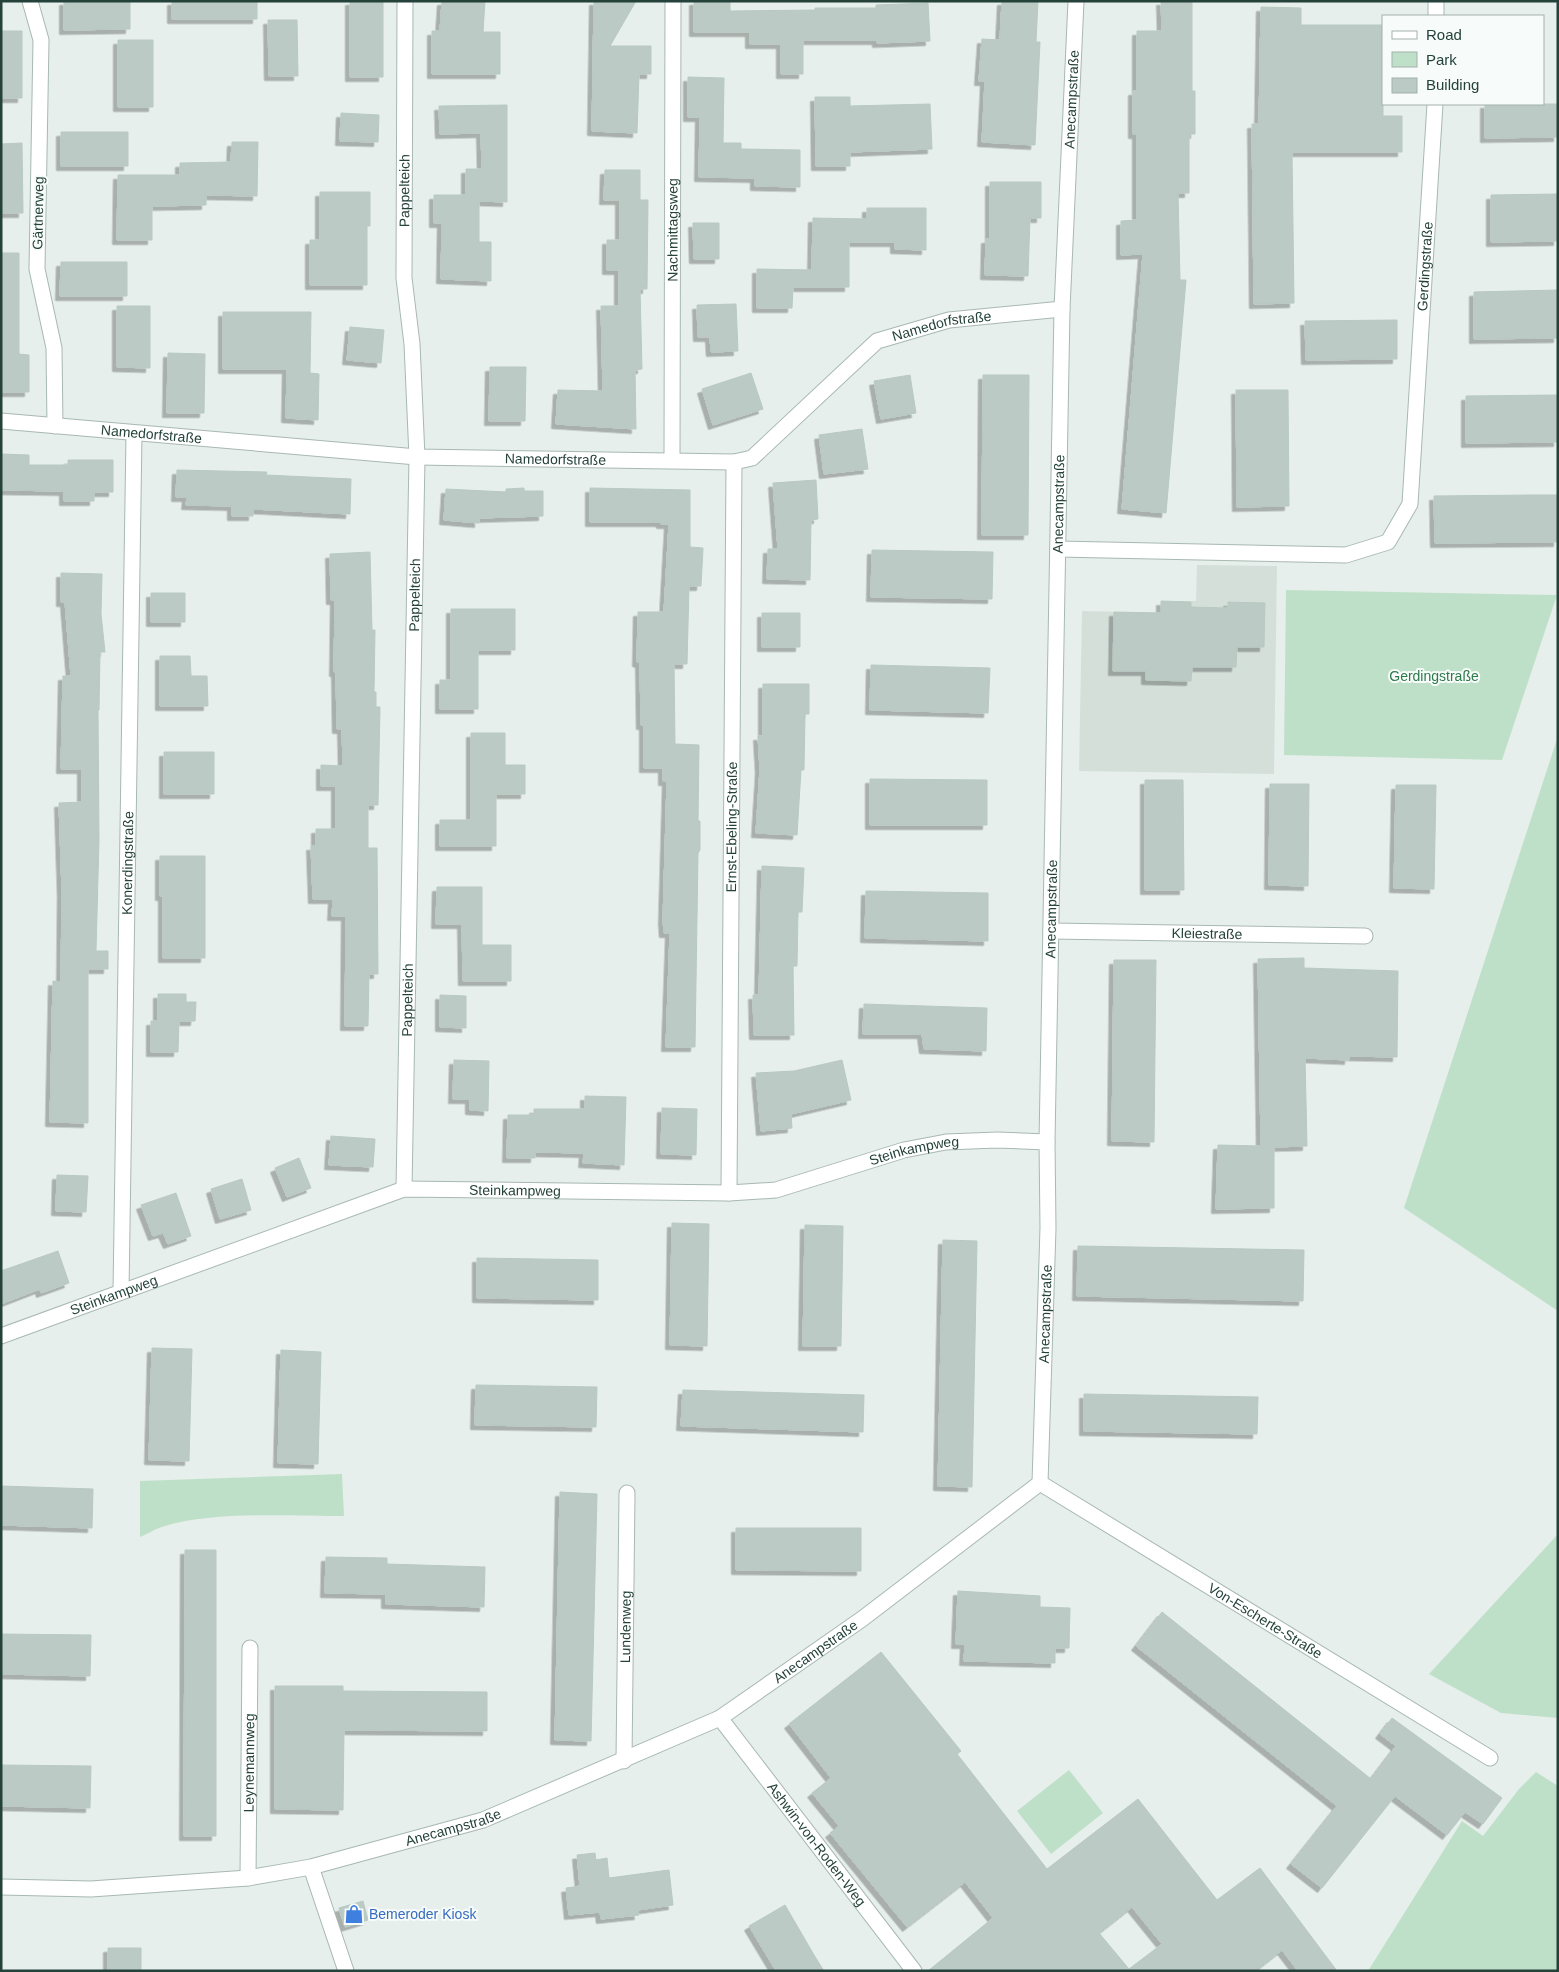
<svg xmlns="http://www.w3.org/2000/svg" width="1559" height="1972" font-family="Arial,sans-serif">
	<defs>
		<filter id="shadow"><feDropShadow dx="-4.5" dy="4.5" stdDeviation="0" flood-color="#0004"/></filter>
	</defs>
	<rect width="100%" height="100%" fill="#e6efeb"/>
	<path fill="#d4dfda" d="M 1197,565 L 1277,566 L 1274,774 L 1079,771 L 1082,611 L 1160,613 L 1161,601 L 1196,601 Z"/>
	<path fill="#bfe0c8" d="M 1286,590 L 1557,595 L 1502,760 L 1284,755 Z
		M 1558,736 L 1558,1311 L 1404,1208 Z
		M 342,1474 L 344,1516 C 290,1516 215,1511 165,1526 C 156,1528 148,1534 140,1537 L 140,1481 Z
		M 1558,1534 L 1558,1718 L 1501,1713 L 1429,1674 Z
		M 1069,1770 L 1103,1813 L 1051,1854 L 1017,1811 Z
		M 1536,1772 L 1558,1786 L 1558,1971 L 1368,1971 L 1462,1821 L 1483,1836 L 1519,1789 Z"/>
	<path fill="#bbcac4" stroke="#b8c9c2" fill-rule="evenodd" filter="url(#shadow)" d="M 64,1 L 130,1 L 130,29 L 64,30 Z
		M 172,1 L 257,1 L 257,19 L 172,19 Z
		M 350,1 L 383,1 L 383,77 L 350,77 Z
		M 442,1 L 485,1 L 483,32 L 500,32 L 500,74 L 432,74 L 432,31 L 440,31 Z
		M 594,1 L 636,1 L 610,46 L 651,46 L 651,74 L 639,74 L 637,133 L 592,131 Z
		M 694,1 L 730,1 L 730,11 L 815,10 L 815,8 L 876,8 L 876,5 L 928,3 L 930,41 L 877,43 L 877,40 L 803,40 L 803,74 L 781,74 L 781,44 L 750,44 L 750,32 L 694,32 Z
		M 1002,1 L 1038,1 L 1036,42 L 1040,42 L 1035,145 L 982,142 L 985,81 L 979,81 L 982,39 L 1000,40 Z
		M 1161,1 L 1192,1 L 1192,91 L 1195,91 L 1195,134 L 1189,134 L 1189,193 L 1178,193 L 1180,280 L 1186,280 L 1166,513 L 1122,509 L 1143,254 L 1121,255 L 1121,221 L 1137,220 L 1137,134 L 1133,134 L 1133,91 L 1137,91 L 1137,31 L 1162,31 Z
		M 1261,7 L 1301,8 L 1301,25 L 1383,25 L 1383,116 L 1402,116 L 1402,152 L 1292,152 L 1294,303 L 1254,304 L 1252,124 L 1259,124 Z
		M 268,20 L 297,20 L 298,76 L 269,76 Z
		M 1,31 L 22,31 L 22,98 L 1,98 Z
		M 118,40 L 153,40 L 153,107 L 118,107 Z
		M 688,77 L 724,78 L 723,143 L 741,143 L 741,149 L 800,150 L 800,187 L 755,186 L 755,178 L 699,177 L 700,117 L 688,117 Z
		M 815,97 L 850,97 L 850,106 L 930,104 L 932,149 L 850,152 L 850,166 L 816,166 Z
		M 1485,104 L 1558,104 L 1558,137 L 1485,138 Z
		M 507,105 L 507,202 L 479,201 L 479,242 L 491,242 L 491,281 L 441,279 L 442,223 L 434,223 L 434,195 L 466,195 L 466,169 L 482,169 L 481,133 L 440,134 L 439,106 Z
		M 341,113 L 379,115 L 378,142 L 340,141 Z
		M 61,132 L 128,132 L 128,166 L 61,166 Z
		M 232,142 L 258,142 L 257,196 L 206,195 L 206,205 L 152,206 L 152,240 L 117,240 L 118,175 L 180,175 L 180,163 L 231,162 Z
		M 22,143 L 23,213 L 1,213 L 1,144 Z
		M 605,170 L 640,170 L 640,200 L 648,200 L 647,289 L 640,289 L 642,369 L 635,370 L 636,429 L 556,424 L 558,390 L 603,391 L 601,306 L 619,306 L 619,270 L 607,270 L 607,240 L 620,240 L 620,200 L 604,200 Z
		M 990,182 L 1041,182 L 1041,218 L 1030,218 L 1028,276 L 985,275 L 986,239 L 990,239 Z
		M 320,192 L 370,192 L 370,226 L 367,226 L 367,285 L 310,285 L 310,240 L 320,240 Z
		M 1558,194 L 1558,241 L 1491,242 L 1491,195 Z
		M 867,208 L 926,208 L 926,250 L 895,249 L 895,242 L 849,242 L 849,287 L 793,287 L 792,308 L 757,308 L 757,269 L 812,270 L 813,218 L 867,219 Z
		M 693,223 L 719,223 L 719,259 L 694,259 Z
		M 1,253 L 19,253 L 19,354 L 29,355 L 29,392 L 1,392 Z
		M 61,262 L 127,262 L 127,296 L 60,296 Z
		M 1558,290 L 1558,338 L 1474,339 L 1474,292 Z
		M 736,304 L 738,351 L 711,352 L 710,337 L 698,337 L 697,305 Z
		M 117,306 L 150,306 L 150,368 L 117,367 Z
		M 223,312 L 311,312 L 310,373 L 319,374 L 318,420 L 286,418 L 287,369 L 223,369 Z
		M 1397,320 L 1397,359 L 1306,360 L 1305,321 Z
		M 350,327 L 384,330 L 381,363 L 347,360 Z
		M 168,353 L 205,354 L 204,413 L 167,413 Z
		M 490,367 L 526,367 L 525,421 L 489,421 Z
		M 751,373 L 763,409 L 713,425 L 702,389 Z
		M 910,375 L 916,413 L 881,419 L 874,381 Z
		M 983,375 L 1029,375 L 1028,535 L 982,535 Z
		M 1236,390 L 1288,390 L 1289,506 L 1237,507 Z
		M 1558,395 L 1558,442 L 1466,443 L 1466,396 Z
		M 862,429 L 868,469 L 824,474 L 819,435 Z
		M 1,454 L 29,455 L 29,465 L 68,465 L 68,460 L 113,460 L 113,492 L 94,492 L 94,501 L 64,501 L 64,491 L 1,490 Z
		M 177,470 L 267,472 L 266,475 L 351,479 L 350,514 L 253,509 L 253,516 L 232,516 L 232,506 L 186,505 L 187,497 L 176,497 Z
		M 816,480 L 818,519 L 811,520 L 810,580 L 767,579 L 768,549 L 778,549 L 773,483 Z
		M 524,488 L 524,491 L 543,491 L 543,516 L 479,518 L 479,523 L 444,520 L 446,489 L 506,492 L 506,489 Z
		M 590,488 L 690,490 L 690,547 L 703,548 L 701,586 L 689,586 L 687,664 L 674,664 L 675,744 L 699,745 L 698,821 L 700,821 L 700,850 L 698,853 L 695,1047 L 666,1047 L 670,933 L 664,933 L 663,920 L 667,781 L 663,781 L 663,768 L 644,768 L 644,725 L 641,725 L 640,663 L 637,662 L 638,612 L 664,612 L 669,524 L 661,524 L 661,522 L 590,522 Z
		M 1531,495 L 1558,495 L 1558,542 L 1435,543 L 1434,496 Z
		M 872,550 L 993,552 L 992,599 L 871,597 Z
		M 370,552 L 372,630 L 375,630 L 374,692 L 376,692 L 376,707 L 380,707 L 378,805 L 368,805 L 368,848 L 377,848 L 378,974 L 369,974 L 368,1026 L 345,1026 L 346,916 L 332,916 L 333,899 L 313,899 L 311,846 L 316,846 L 316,829 L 336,829 L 336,786 L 321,786 L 321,765 L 343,766 L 342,729 L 337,729 L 336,672 L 334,672 L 335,600 L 331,600 L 330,554 Z
		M 61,573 L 102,574 L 101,614 L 105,652 L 100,652 L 99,710 L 98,710 L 99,840 L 96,951 L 108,951 L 108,969 L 88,969 L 88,1123 L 50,1122 L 53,981 L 61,982 L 62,892 L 59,803 L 82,802 L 82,769 L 61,769 L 63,676 L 71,676 L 65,602 L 61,602 Z
		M 151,593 L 185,593 L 185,622 L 151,622 Z
		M 1161,601 L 1191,602 L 1191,607 L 1228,608 L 1228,602 L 1265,603 L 1264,647 L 1237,647 L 1236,667 L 1192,667 L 1191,681 L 1146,680 L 1146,671 L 1113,671 L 1114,612 L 1161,613 Z
		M 451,609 L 515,609 L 515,650 L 478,650 L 478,709 L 440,709 L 440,680 L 451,680 Z
		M 762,613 L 800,613 L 800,647 L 762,647 Z
		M 160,656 L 190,656 L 191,676 L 207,676 L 208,706 L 160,706 Z
		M 871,665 L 990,668 L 988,713 L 870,710 Z
		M 763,684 L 809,684 L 809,714 L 805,714 L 804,770 L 801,770 L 797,835 L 756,833 L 760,769 L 758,736 L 763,736 Z
		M 471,733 L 505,733 L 505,765 L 525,765 L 525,794 L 496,794 L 496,846 L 440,846 L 440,820 L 471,820 Z
		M 164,752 L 214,752 L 214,794 L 164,794 Z
		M 870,779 L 987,780 L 987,825 L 870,825 Z
		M 1145,780 L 1183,780 L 1184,890 L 1145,890 Z
		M 1270,784 L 1309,784 L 1308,886 L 1269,885 Z
		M 1396,785 L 1436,785 L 1434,889 L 1394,888 Z
		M 160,856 L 205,856 L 205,958 L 163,958 L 163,896 L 160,896 Z
		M 762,866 L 804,868 L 802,912 L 798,912 L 797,966 L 793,966 L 794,1035 L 754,1035 L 753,995 L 759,995 Z
		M 437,887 L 482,887 L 482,945 L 511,945 L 511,981 L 463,981 L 462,924 L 436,924 Z
		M 866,891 L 988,893 L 988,941 L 865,938 Z
		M 1304,958 L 1304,968 L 1398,971 L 1397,1057 L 1349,1056 L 1349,1060 L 1305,1058 L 1307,1146 L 1272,1147 L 1274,1147 L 1274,1208 L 1216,1209 L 1218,1145 L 1261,1146 L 1258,959 Z
		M 1114,960 L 1156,960 L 1154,1142 L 1112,1141 Z
		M 158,994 L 186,994 L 186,1002 L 196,1002 L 195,1021 L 179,1021 L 178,1052 L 151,1052 L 151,1021 L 158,1021 Z
		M 440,995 L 466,996 L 466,1028 L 440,1027 Z
		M 864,1004 L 987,1008 L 986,1051 L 924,1049 L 922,1034 L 863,1034 Z
		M 454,1060 L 489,1061 L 488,1111 L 470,1110 L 470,1099 L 453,1099 Z
		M 842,1060 L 851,1100 L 791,1114 L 792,1128 L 761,1131 L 756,1073 L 794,1071 Z
		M 585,1096 L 626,1097 L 624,1165 L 583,1163 L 584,1153 L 535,1152 L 535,1158 L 507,1158 L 508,1115 L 534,1115 L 534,1109 L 585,1109 Z
		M 662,1108 L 697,1109 L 696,1155 L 661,1154 Z
		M 331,1136 L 375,1139 L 373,1167 L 329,1165 Z
		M 299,1158 L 311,1188 L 287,1197 L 275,1168 Z
		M 57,1175 L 88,1176 L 86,1212 L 56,1211 Z
		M 242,1179 L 251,1210 L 220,1219 L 211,1189 Z
		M 176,1193 L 191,1236 L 168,1244 L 163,1233 L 153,1236 L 141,1205 Z
		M 672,1223 L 709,1224 L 707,1346 L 670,1345 Z
		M 805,1225 L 843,1226 L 841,1346 L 803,1346 Z
		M 943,1240 L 977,1241 L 972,1487 L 938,1486 Z
		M 1078,1246 L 1304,1250 L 1303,1301 L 1077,1296 Z
		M 58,1251 L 69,1283 L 41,1293 L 40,1289 L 1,1304 L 1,1271 Z
		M 477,1258 L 598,1260 L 598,1300 L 477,1298 Z
		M 152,1348 L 192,1349 L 189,1461 L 149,1460 Z
		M 281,1350 L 321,1352 L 318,1464 L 278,1463 Z
		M 476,1385 L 597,1387 L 596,1427 L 475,1425 Z
		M 683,1390 L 864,1395 L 863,1432 L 681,1426 Z
		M 1084,1394 L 1258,1397 L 1257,1434 L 1084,1431 Z
		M 1,1486 L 93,1489 L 92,1528 L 1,1525 Z
		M 560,1492 L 597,1494 L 591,1741 L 555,1740 Z
		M 736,1528 L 861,1528 L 861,1571 L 736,1570 Z
		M 185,1550 L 216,1550 L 216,1836 L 184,1836 Z
		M 326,1557 L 387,1558 L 387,1564 L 485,1567 L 484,1607 L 386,1604 L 386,1594 L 325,1593 Z
		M 958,1591 L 1040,1596 L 1040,1607 L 1070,1608 L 1069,1648 L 1055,1648 L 1055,1663 L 964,1661 L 965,1644 L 956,1644 Z
		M 1162,1612 L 1371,1779 L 1396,1746 L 1380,1734 L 1392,1718 L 1502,1798 L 1483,1824 L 1465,1812 L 1447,1835 L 1395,1796 L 1322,1888 L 1291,1864 L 1337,1806 L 1136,1646 Z
		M 1,1634 L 91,1635 L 90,1676 L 1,1674 Z
		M 881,1652 L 961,1751 L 957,1754 L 1047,1869 L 1138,1799 L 1217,1900 L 1260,1868 L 1337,1971 L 1298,1971 L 1282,1950 L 1255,1971 L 928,1971 L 993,1918 L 965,1882 L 907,1927 L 830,1833 L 839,1826 L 812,1793 L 831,1778 L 789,1724 ZM 1132,1907 L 1162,1944 L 1129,1969 L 1099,1933 Z
		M 275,1686 L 343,1686 L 343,1691 L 487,1692 L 487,1731 L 344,1730 L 343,1810 L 275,1809 Z
		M 1,1765 L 91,1766 L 90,1808 L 1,1806 Z
		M 595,1853 L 596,1860 L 607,1858 L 609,1878 L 669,1870 L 673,1905 L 638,1910 L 639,1915 L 601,1919 L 600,1912 L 569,1915 L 566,1888 L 580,1886 L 577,1855 Z
		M 363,1901 L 368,1920 L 345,1927 L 339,1908 Z
		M 785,1905 L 814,1955 L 824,1971 L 776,1971 L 749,1926 Z
		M 108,1948 L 141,1948 L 141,1971 L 108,1971 Z"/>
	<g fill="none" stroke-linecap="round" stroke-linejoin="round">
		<g stroke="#a8b8b2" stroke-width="17">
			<g id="minor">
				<path d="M 30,1 L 41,40 L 37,269 L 54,348 L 55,426"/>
				<path d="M 1436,1 L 1436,16"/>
				<path id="s1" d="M 1,421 L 417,457 L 734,462 L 752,458 L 877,341 L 949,320 L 1062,309"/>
				<path id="s2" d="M 672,460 L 673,1"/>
				<path id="s3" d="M 1058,549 L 1346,555 L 1388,542 L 1410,504 L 1435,104"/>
				<path id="s4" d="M 1051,931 L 1365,936"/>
				<path id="s5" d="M 404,1189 L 417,457 L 412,344 L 404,278 L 405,1"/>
				<path id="s6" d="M 729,1193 L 734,462"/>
				<path id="s7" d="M 121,1292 L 134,434"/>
				<path id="s8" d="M 1,1336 L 404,1189 L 729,1193 L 776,1190 L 904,1150 L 946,1142 L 997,1140 L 1047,1142"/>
				<path id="s9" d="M 1040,1483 L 1490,1758"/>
				<path id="s10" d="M 720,1718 L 914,1971"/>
				<path id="s11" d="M 624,1761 L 627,1493"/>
				<path d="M 311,1867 L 346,1971"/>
				<path id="s12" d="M 248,1878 L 250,1648"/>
				<path id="s13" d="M 1,1887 L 91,1889 L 248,1878 L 311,1867 L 483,1820 L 720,1718 L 862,1619 L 1040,1483 L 1048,1228 L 1047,1142 L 1062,309 L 1076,1"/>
			</g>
		</g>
		<use href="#minor" stroke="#fff" stroke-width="15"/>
	</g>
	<defs>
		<g id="shop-bare" transform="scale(1.5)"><path d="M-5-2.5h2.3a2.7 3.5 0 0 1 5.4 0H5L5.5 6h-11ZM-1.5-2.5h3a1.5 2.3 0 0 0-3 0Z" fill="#3f7fe0" stroke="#f7fbf9" stroke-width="2.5" paint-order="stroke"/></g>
	</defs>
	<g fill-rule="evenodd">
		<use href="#shop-bare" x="354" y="1914"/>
	</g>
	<g text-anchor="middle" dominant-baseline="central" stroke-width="4" stroke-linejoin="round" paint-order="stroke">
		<g font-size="14" fill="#24423a" stroke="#f7fbf9">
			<text stroke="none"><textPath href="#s13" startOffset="2529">Anecampstraße</textPath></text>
			<text stroke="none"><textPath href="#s5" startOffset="999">Pappelteich</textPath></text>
			<text transform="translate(38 213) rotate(-89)">Gärtnerweg</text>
			<text stroke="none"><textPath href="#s2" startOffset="230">Nachmittagsweg</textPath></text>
			<text stroke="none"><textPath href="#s3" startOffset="614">Gerdingstraße</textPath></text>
			<text stroke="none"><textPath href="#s1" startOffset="991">Namedorfstraße</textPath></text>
			<text stroke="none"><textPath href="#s1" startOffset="151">Namedorfstraße</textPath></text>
			<text stroke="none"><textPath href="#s1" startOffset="556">Namedorfstraße</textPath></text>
			<text stroke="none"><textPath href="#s13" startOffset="2124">Anecampstraße</textPath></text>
			<text stroke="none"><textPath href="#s5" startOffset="594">Pappelteich</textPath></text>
			<text stroke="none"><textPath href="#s6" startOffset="366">Ernst-Ebeling-Straße</textPath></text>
			<text stroke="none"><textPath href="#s7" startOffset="429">Konerdingstraße</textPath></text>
			<text stroke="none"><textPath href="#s13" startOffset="1719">Anecampstraße</textPath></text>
			<text stroke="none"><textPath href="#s4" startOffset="156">Kleiestraße</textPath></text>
			<text stroke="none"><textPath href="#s5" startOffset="189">Pappelteich</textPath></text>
			<text stroke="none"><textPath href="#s8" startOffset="945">Steinkampweg</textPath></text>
			<text stroke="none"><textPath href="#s8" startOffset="540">Steinkampweg</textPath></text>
			<text stroke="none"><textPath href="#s8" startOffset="120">Steinkampweg</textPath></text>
			<text stroke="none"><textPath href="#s13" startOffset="1314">Anecampstraße</textPath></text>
			<text stroke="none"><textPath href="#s9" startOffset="264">Von-Escherte-Straße</textPath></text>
			<text stroke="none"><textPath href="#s11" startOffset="134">Lundenweg</textPath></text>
			<text stroke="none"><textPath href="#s13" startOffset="864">Anecampstraße</textPath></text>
			<text stroke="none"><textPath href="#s12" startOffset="115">Leynemannweg</textPath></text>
			<text stroke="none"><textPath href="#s13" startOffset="459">Anecampstraße</textPath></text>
			<text stroke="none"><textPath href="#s10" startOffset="159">Ashwin-von-Roden-Weg</textPath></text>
		</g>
		<g font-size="14" fill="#2d7a4b" stroke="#f7fbf9">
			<text x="1434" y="676">Gerdingstraße</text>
		</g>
		<g font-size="14" fill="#366cbe" stroke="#f7fbf9" text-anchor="start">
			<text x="369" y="1914">Bemeroder Kiosk</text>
		</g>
	</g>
	<rect width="1559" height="1972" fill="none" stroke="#24423a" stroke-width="5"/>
	<rect x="1382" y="15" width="162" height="90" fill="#f7fbf9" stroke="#a3b1ad"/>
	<rect x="1392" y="31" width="25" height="8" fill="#ffffff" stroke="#a3b1ad"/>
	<text x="1426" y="40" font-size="15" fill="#24423a">Road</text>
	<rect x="1392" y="52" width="25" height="15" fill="#bfe0c8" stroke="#a3b1ad"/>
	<text x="1426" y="65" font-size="15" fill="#24423a">Park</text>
	<rect x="1392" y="78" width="25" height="15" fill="#bbcac4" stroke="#a3b1ad"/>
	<text x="1426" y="90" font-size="15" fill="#24423a">Building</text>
</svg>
